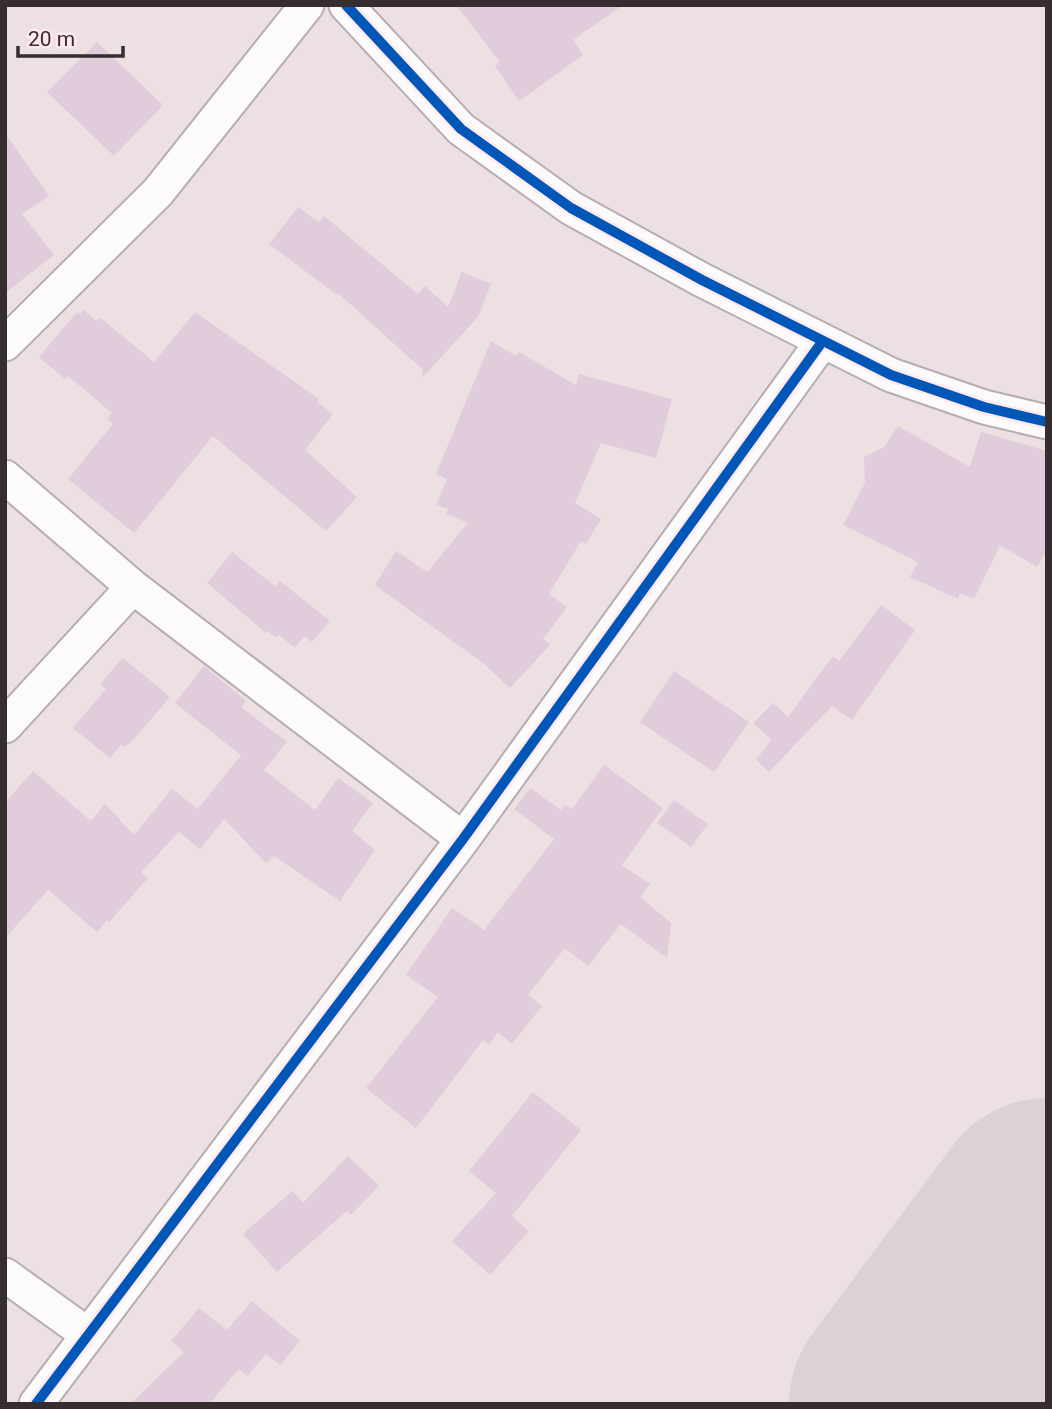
<svg xmlns="http://www.w3.org/2000/svg" width="1052" height="1409" font-family="Roboto,sans-serif">
	<rect width="100%" height="100%" fill="#ece0e3"/>
	<g fill="none" stroke-linecap="round" stroke-linejoin="round">
		<path stroke="#dad2d4" stroke-width="234" d="M 906,1404 L 1047,1215"/>
	</g>
	<path fill="#e0ccda" d="M 456,5 L 623,5 L 573,40 L 583,55 L 519,101 L 495,66 L 500,62 Z
		M 97,42 L 163,105 L 114,156 L 47,92 Z
		M 5,133 L 49,196 L 22,214 L 54,255 L 5,293 Z
		M 298,207 L 319,223 L 324,216 L 418,294 L 425,286 L 448,307 L 462,272 L 491,284 L 478,317 L 422,378 L 423,370 L 338,293 L 337,295 L 269,244 Z
		M 84,310 L 97,321 L 101,318 L 154,362 L 195,312 L 319,399 L 317,402 L 333,414 L 305,450 L 357,497 L 326,531 L 213,436 L 134,533 L 68,479 L 113,424 L 107,418 L 112,413 L 68,376 L 65,379 L 39,357 L 77,312 L 80,314 Z
		M 491,341 L 516,356 L 519,352 L 576,385 L 579,374 L 672,399 L 656,458 L 601,443 L 575,503 L 601,519 L 586,544 L 581,541 L 549,594 L 567,607 L 543,639 L 550,645 L 510,688 L 484,664 L 375,585 L 396,551 L 427,572 L 468,523 L 446,514 L 448,509 L 436,505 L 447,479 L 436,474 Z
		M 898,426 L 970,467 L 981,432 L 1047,451 L 1047,550 L 1037,567 L 1000,545 L 974,599 L 960,593 L 958,599 L 910,577 L 918,562 L 843,525 L 865,483 L 864,457 L 884,447 Z
		M 232,552 L 275,586 L 280,581 L 330,621 L 312,642 L 304,636 L 295,648 L 279,635 L 276,638 L 268,631 L 266,633 L 207,583 Z
		M 881,605 L 915,630 L 852,720 L 832,706 L 769,772 L 756,760 L 771,740 L 753,723 L 773,703 L 788,717 L 833,656 L 839,661 Z
		M 123,658 L 170,697 L 134,739 L 124,747 L 121,745 L 110,758 L 73,728 L 106,689 L 100,684 Z
		M 204,666 L 246,701 L 241,707 L 287,742 L 264,770 L 315,810 L 338,778 L 373,803 L 352,831 L 375,850 L 340,901 L 274,856 L 266,863 L 224,819 L 200,849 L 179,832 L 141,872 L 148,878 L 109,922 L 107,920 L 97,932 L 48,890 L 5,938 L 5,803 L 33,771 L 91,821 L 105,804 L 134,835 L 172,789 L 198,809 L 241,755 L 175,703 Z
		M 674,671 L 749,722 L 714,772 L 640,722 Z
		M 604,765 L 663,808 L 622,865 L 650,884 L 640,897 L 671,923 L 667,958 L 621,924 L 588,966 L 565,948 L 528,995 L 542,1006 L 512,1044 L 498,1032 L 489,1045 L 483,1040 L 416,1128 L 366,1088 L 438,997 L 406,975 L 452,908 L 484,930 L 554,839 L 514,809 L 530,788 L 561,810 L 565,805 L 572,809 Z
		M 674,800 L 708,824 L 691,847 L 657,823 Z
		M 533,1092 L 581,1130 L 512,1216 L 529,1231 L 490,1275 L 452,1241 L 496,1193 L 469,1171 Z
		M 348,1156 L 379,1186 L 351,1215 L 347,1211 L 277,1272 L 243,1234 L 292,1191 L 303,1203 Z
		M 252,1301 L 300,1341 L 280,1365 L 266,1354 L 247,1376 L 239,1369 L 209,1404 L 130,1404 L 184,1352 L 171,1341 L 199,1308 L 227,1330 Z"/>
	<g fill="none" stroke-linecap="round" stroke-linejoin="round">
		<g stroke="#b7adb0" stroke-width="37">
			<path id="minor" d="M 346,5 L 461,129 L 571,208 L 702,280 L 891,375 L 984,407 L 1047,422
				M 5,344 L 158,192 L 307,5
				M 5,477 L 133,587 L 463,839
				M 5,726 L 133,587
				M 5,1275 L 87,1334
				M 36,1404 L 463,839 L 822,342"/>
		</g>
		<use href="#minor" stroke="#fcfafb" stroke-width="33"/>
		<g stroke="#ffe9ee" stroke-width="15">
			<path id="cycleway" d="M 346,5 L 461,129 L 571,208 L 702,280 L 891,375 L 984,407 L 1047,422
				M 36,1404 L 463,839 L 822,342"/>
		</g>
		<use href="#cycleway" stroke="#0057b8" stroke-width="10"/>
	</g>
	<rect width="1052" height="1409" fill="none" stroke="#352d2f" stroke-width="14"/>
	<path d="M18 46v10h105v-10" fill="none" stroke="#352d2f" stroke-width="3.5"/>
	<text x="28" y="46" font-size="21" fill="#352d2f" stroke="#ffe9ee" stroke-width="5" paint-order="stroke">20 m</text>
</svg>
